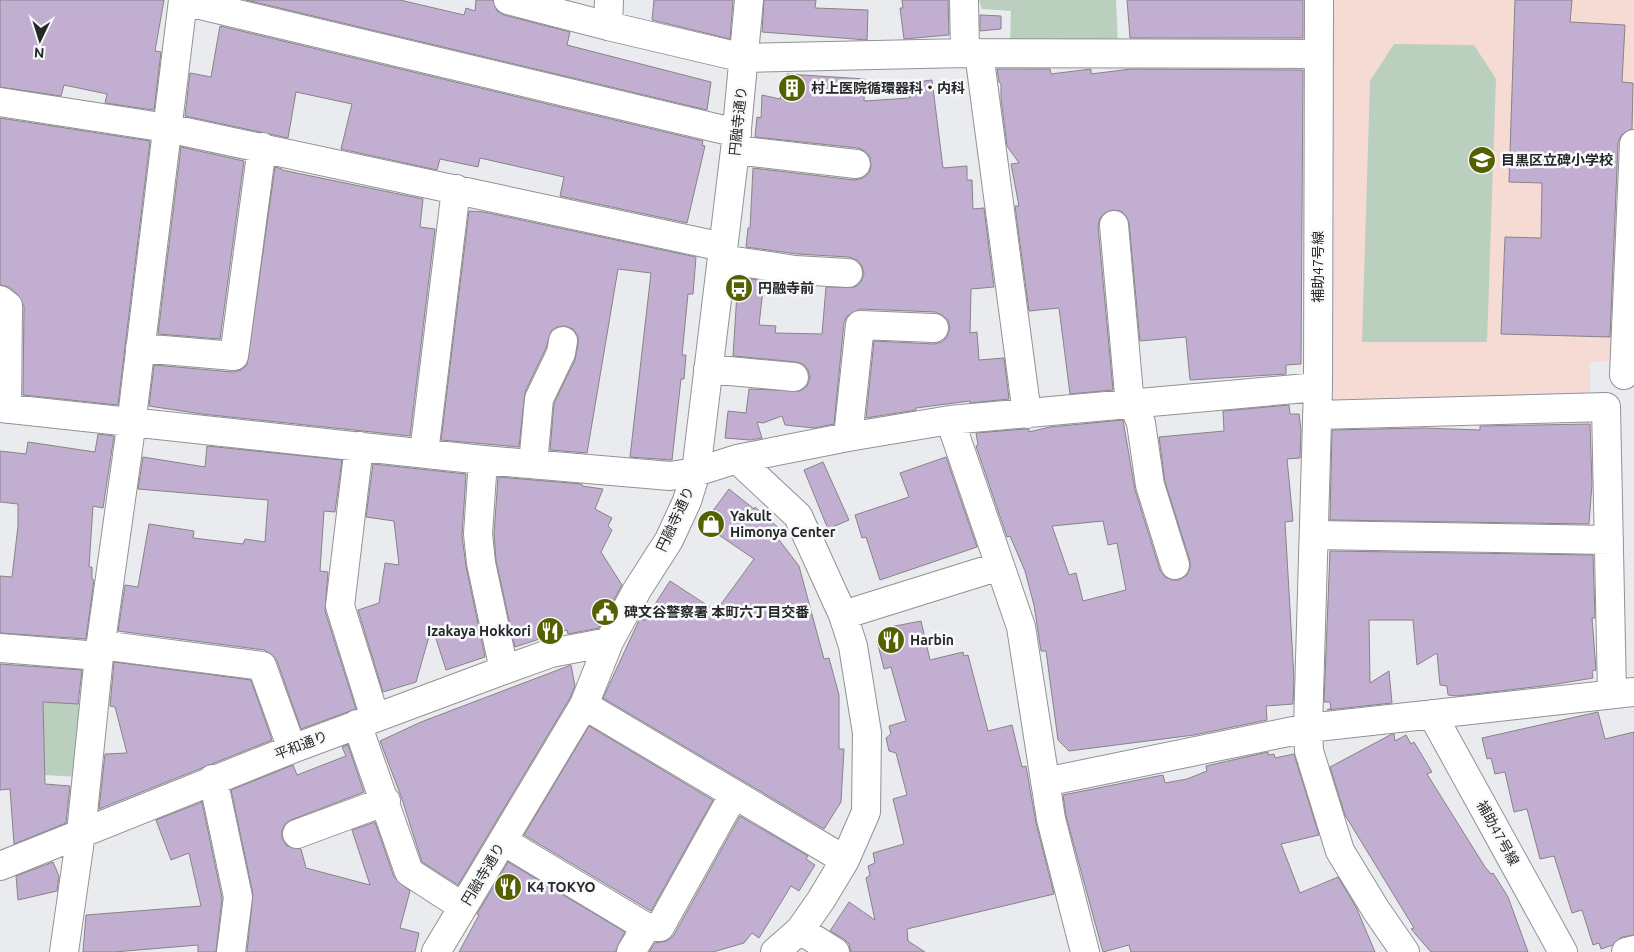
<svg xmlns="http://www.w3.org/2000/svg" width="1634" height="952" font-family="Ubuntu,'Noto Sans JP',sans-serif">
	<rect width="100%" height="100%" fill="#eaebee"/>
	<path fill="#f5dbd4" d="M 1332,0 L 1634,0 L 1633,359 L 1590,362 L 1590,398 L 1327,408 Z"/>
	<path fill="#bacfbd" d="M 979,0 L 1116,0 L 1118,46 L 1010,43 L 1011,11 L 982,9 Z
		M 1394,44 L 1474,45 L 1496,79 L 1487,342 L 1362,342 L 1370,81 Z
		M 42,701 L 86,704 L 79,777 L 45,775 Z"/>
	<path fill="#c2aed0" stroke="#868487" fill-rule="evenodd" d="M 0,0 L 164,0 L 155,51 L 161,52 L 154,110 L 105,103 L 107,94 L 64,85 L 61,96 L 0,87 Z
		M 246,0 L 400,0 L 464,15 L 466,8 L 475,11 L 476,0 L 493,0 L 497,11 L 504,15 L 570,32 L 567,45 L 711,82 L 707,110 Z
		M 654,0 L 733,0 L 730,39 L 652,20 Z
		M 764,0 L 816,0 L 815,8 L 868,10 L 867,40 L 762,32 Z
		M 902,0 L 948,0 L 949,35 L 904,39 L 900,8 L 903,8 Z
		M 1127,0 L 1303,0 L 1303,38 L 1130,38 Z
		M 1515,0 L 1572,0 L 1570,22 L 1625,25 L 1622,82 L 1633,83 L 1632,129 L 1621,135 L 1618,143 L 1610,337 L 1501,334 L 1505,237 L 1541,238 L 1542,183 L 1509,182 Z
		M 980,15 L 1001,16 L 1001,29 L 980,31 Z
		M 220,26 L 703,141 L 702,145 L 705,146 L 687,223 L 560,196 L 564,177 L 480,158 L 478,167 L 440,159 L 437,170 L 341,149 L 352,104 L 296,92 L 288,138 L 185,116 L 190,73 L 211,77 Z
		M 997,69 L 1050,69 L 1051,74 L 1091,69 L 1091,74 L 1131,69 L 1303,70 L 1301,364 L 1286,365 L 1286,374 L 1190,380 L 1186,337 L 1140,341 L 1129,223 L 1126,216 L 1121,211 L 1112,210 L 1105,213 L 1100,218 L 1098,226 L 1113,390 L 1070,394 L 1059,308 L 1029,311 L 1015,206 L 1019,206 L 1011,164 L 1019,163 L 1007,146 L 1001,98 L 1001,84 L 999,82 Z
		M 787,74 L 865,79 L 864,101 L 910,98 L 908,83 L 932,80 L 943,168 L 967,166 L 967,180 L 972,180 L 973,209 L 984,208 L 994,287 L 971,289 L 970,333 L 977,332 L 979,360 L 1004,358 L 1009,399 L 970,403 L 970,401 L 916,408 L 916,410 L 866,418 L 874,341 L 934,344 L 942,342 L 947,337 L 950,328 L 948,320 L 942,315 L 935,312 L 860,309 L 847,316 L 844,323 L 834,424 L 814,428 L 785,425 L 782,416 L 763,423 L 757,422 L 762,438 L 750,440 L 725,438 L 728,411 L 746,413 L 749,389 L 800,391 L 807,386 L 810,378 L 808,370 L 803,364 L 796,362 L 733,356 L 738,277 L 764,281 L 759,325 L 776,326 L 775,333 L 822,334 L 826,287 L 855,287 L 861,282 L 864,274 L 862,266 L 857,260 L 849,257 L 797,254 L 746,247 L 748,228 L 750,228 L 753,168 L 854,180 L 863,178 L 869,173 L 871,166 L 870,157 L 865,151 L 858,148 L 755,137 L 757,117 L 761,118 L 762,95 L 780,99 Z
		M 0,118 L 150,141 L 118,405 L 23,395 L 24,306 L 17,294 L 9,287 L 0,285 Z
		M 181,147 L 244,161 L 220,339 L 158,334 Z
		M 275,167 L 282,169 L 282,170 L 423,199 L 420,227 L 435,229 L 410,436 L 202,414 L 149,406 L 154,365 L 233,372 L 241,370 L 247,365 Z
		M 469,211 L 484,212 L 696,257 L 693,294 L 688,294 L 682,355 L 686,355 L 684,379 L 681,379 L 672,460 L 630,457 L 651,273 L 618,269 L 587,453 L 550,450 L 554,403 L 575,360 L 578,344 L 578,336 L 573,329 L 565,326 L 557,327 L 551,331 L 546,348 L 525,392 L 519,447 L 441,440 Z
		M 1289,405 L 1290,414 L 1299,414 L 1301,430 L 1300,458 L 1287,459 L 1293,521 L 1285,522 L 1294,679 L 1293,704 L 1266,706 L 1267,720 L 1194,735 L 1069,751 L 1058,740 L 1046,651 L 1041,651 L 1034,605 L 1025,571 L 1010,536 L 1007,537 L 976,446 L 978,445 L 976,433 L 1025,429 L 1029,429 L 1029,432 L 1050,427 L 1123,420 L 1135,490 L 1160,570 L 1165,577 L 1172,580 L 1179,580 L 1187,575 L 1190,568 L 1190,561 L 1165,482 L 1159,437 L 1224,431 L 1223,411 ZM 1103,521 L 1108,545 L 1117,543 L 1126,590 L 1083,601 L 1076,573 L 1069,575 L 1052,526 Z
		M 1590,424 L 1592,484 L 1589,524 L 1330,520 L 1332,430 L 1424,428 L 1480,430 L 1480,426 Z
		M 98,434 L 114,436 L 103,508 L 93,506 L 89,567 L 92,567 L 92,579 L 94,580 L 86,639 L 0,633 L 0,576 L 12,577 L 18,526 L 18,504 L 0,502 L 0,451 L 26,454 L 28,442 L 95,452 Z
		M 207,446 L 342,460 L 335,512 L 324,511 L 320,571 L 328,572 L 325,611 L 356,709 L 301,729 L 277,661 L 271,654 L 264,650 L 118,631 L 125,585 L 138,587 L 149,524 L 194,531 L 193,538 L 243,544 L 245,539 L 265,542 L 268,500 L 138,489 L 143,457 L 205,467 Z
		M 946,457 L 977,547 L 880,580 L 866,537 L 862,538 L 855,515 L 909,497 L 900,473 Z
		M 823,462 L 849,520 L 828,529 L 804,470 Z
		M 373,464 L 466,474 L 462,536 L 466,566 L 485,657 L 446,670 L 432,626 L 416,682 L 383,692 L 358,610 L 379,603 L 385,563 L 399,565 L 394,521 L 366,517 Z
		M 498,477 L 582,484 L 582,486 L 603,489 L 595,509 L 612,518 L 608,526 L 612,530 L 601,552 L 622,585 L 599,628 L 568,634 L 567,630 L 515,647 L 496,561 L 494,534 Z
		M 729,489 L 754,509 L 755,507 L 781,530 L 776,536 L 799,566 L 824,659 L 829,658 L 839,695 L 839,749 L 844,749 L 841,802 L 824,829 L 603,698 L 641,616 L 644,621 L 670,581 L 716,611 L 754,559 L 703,524 Z
		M 1330,551 L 1593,555 L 1595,618 L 1592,618 L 1596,670 L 1592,671 L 1593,678 L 1551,685 L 1457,696 L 1448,695 L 1447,686 L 1440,685 L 1437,653 L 1417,665 L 1413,620 L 1369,620 L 1370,683 L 1389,671 L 1392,703 L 1327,710 L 1331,708 L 1330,702 L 1324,702 Z
		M 921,621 L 930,660 L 963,652 L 964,656 L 968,655 L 988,731 L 1012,725 L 1022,767 L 1026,766 L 1036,823 L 1054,894 L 907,929 L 908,941 L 925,952 L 851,952 L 849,944 L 844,939 L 830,931 L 849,902 L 875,920 L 866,878 L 870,875 L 868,866 L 875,863 L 873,853 L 904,844 L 893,799 L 907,795 L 896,753 L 889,751 L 886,738 L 891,734 L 889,726 L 906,721 L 891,667 L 884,669 L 877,641 L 890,627 Z
		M 114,662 L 251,680 L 272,740 L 99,809 L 105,754 L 127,753 L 115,707 L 110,706 Z
		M 0,664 L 82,670 L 78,704 L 43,702 L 45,784 L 70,786 L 66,823 L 14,844 L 10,789 L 0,790 Z
		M 571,665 L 575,686 L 570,698 L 458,885 L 422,862 L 401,796 L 380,741 L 421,722 Z
		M 1598,712 L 1605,739 L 1634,732 L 1634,935 L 1622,937 L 1613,945 L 1601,949 L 1599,943 L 1593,945 L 1582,910 L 1572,913 L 1554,856 L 1540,859 L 1527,809 L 1514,812 L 1505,772 L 1495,774 L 1491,758 L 1487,759 L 1482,738 Z
		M 589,726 L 713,800 L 651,911 L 524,835 Z
		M 1392,734 L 1394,734 L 1395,741 L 1406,735 L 1411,744 L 1414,742 L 1432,772 L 1427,774 L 1485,867 L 1491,874 L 1493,873 L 1508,897 L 1528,952 L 1431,952 L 1411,929 L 1414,928 L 1345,815 L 1330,767 Z
		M 348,745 L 364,792 L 291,820 L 285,824 L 282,831 L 282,839 L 287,846 L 301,849 L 306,868 L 370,885 L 352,830 L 375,822 L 394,877 L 410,891 L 400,928 L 419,933 L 415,952 L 247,952 L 253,894 L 231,790 L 293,765 L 297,775 L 346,756 L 342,747 Z
		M 1268,752 L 1268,755 L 1274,754 L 1275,758 L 1294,754 L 1319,835 L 1281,844 L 1300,893 L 1338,877 L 1356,907 L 1375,952 L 1131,952 L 1129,945 L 1103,952 L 1066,816 L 1063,795 L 1163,775 L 1165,783 L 1187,779 L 1207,771 L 1206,766 Z
		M 202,802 L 222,898 L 216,952 L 198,952 L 198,945 L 114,952 L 83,952 L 86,915 L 201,906 L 189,853 L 171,860 L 156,820 Z
		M 740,816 L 808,856 L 806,859 L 815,865 L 799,891 L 791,886 L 759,938 L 752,933 L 744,943 L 713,952 L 649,952 L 655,943 L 667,941 L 674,935 Z
		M 53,862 L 59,876 L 57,891 L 18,900 L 16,876 Z
		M 508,862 L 625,932 L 615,952 L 459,952 L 479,915 L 477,914 Z"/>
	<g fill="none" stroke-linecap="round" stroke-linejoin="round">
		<g stroke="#919295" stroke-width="30">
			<path id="minor" d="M 508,0 L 608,26 L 744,58 L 965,53 L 1318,54
				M 964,0 L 965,53
				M 1319,0 L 1318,387 L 1308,728 L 1309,751 L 1340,851 L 1376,910 L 1405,952
				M 183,1 L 737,133
				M 608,26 L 609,0
				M 979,53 L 1027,414
				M 0,102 L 167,128 L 723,247
				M 735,150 L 856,164
				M 1114,225 L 1129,394 L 1141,423 L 1150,485 L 1175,565
				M 722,259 L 795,270 L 848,273
				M 0,300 L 8,306 L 7,409
				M 140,348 L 234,356 L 262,147
				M 708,369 L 794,377
				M 1624,375 L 1634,144
				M 0,408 L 483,460 L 670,476 L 696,472 L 737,459 L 848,437 L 950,420 L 1318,387
				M 1317,415 L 1606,407 L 1612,694
				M 950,420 L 1021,627 L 1051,819 L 1085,952
				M 848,437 L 860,325 L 934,328
				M 359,446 L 340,606 L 375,718
				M 424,453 L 456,189
				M 737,459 L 798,516 L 843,615 L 853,646 L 867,733 L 866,812 L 845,860 L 821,900 L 800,930 L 775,952
				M 483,460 L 478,534 L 481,563 L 504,670
				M 533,464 L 539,399 L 561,353 L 563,341
				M 1314,535 L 1609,540
				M 843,615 L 1000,566
				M 101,645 L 262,666 L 292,749
				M 0,648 L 99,656
				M 584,705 L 845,860
				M 1432,714 L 1563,952
				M 357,724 L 409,872 L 463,907
				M 213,779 L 238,897 L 231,952
				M 1045,782 L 1308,728 L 1634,692
				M 297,834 L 386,801
				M 503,841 L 646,927
				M 0,866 L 292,749 L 504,670 L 551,653 L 609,642
				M 800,930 L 835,952
				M 64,952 L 81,833 L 99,656 L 129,442 L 183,0
				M 436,952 L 584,705 L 609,642 L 637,590 L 669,540 L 687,501 L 696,472 L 735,150 L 749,0
				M 631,952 L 646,927 L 660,927 L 734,794
				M 1626,952 L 1634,950"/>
		</g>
		<use href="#minor" stroke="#fff" stroke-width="28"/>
	</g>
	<defs>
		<g id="building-disc" transform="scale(1.4375)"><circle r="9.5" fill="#556100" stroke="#f7f9fb"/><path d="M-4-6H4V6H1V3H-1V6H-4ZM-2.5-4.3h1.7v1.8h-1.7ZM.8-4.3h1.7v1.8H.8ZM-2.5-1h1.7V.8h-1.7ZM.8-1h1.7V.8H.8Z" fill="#fff"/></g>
		<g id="school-disc" transform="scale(1.4375)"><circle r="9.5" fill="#556100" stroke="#f7f9fb"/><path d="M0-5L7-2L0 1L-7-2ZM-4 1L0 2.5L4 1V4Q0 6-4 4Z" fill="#fff"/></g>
		<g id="bus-disc" transform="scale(1.4375)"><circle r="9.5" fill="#556100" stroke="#f7f9fb"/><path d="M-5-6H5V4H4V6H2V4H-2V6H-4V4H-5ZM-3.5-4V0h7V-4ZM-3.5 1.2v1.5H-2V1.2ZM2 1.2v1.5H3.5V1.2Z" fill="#fff"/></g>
		<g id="shop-disc" transform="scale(1.4375)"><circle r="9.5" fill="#556100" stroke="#f7f9fb"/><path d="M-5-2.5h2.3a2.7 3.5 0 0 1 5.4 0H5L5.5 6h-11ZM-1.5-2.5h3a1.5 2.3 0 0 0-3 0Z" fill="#fff"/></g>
		<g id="civic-disc" transform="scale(1.4375)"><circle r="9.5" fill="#556100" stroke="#f7f9fb"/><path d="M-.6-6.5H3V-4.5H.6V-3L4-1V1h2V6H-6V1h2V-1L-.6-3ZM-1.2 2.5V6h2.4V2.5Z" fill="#fff"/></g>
		<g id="restaurant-disc" transform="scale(1.4375)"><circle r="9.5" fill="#556100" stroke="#f7f9fb"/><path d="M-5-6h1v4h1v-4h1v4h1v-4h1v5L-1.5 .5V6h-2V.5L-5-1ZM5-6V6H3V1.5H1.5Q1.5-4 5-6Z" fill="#fff"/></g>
	</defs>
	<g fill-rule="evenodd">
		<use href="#building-disc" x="792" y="88"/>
		<use href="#school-disc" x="1482" y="160"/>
		<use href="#bus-disc" x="739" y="288"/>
		<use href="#shop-disc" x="711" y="524"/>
		<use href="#civic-disc" x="605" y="612"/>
		<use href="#restaurant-disc" x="550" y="631"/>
		<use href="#restaurant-disc" x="891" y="640"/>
		<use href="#restaurant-disc" x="508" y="887"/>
	</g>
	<g text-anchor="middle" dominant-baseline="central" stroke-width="5" stroke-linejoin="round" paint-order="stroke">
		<g font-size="14" font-weight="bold" fill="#262728" stroke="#f7f9fb" text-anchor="start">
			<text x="811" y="88">村上医院循環器科・内科</text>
			<text x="1501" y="160">目黒区立碑小学校</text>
			<text x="758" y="288">円融寺前</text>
			<text x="730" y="516">Yakult<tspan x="730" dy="16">Himonya Center</tspan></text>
			<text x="624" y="612">碑文谷警察署 本町六丁目交番</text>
			<text x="531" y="631" text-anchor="end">Izakaya Hokkori</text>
			<text x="910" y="640">Harbin</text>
			<text x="527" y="887">K4 TOKYO</text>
		</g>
		<g font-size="14" fill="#262728" stroke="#f7f9fb">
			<text transform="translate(738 121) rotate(-84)">円融寺通り</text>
			<text transform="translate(1318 267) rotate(-90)">補助47号線</text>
			<text transform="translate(675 519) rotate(-65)">円融寺通り</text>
			<text transform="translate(301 745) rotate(-21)">平和通り</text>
			<text transform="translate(1498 833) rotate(61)">補助47号線</text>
			<text transform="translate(483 874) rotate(-59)">円融寺通り</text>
		</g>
	</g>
	<g transform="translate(40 40) rotate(184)" stroke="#f7f9fb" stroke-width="4" paint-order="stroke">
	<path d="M0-4L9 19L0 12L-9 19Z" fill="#262728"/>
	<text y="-8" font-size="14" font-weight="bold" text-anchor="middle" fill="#262728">N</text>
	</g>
</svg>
